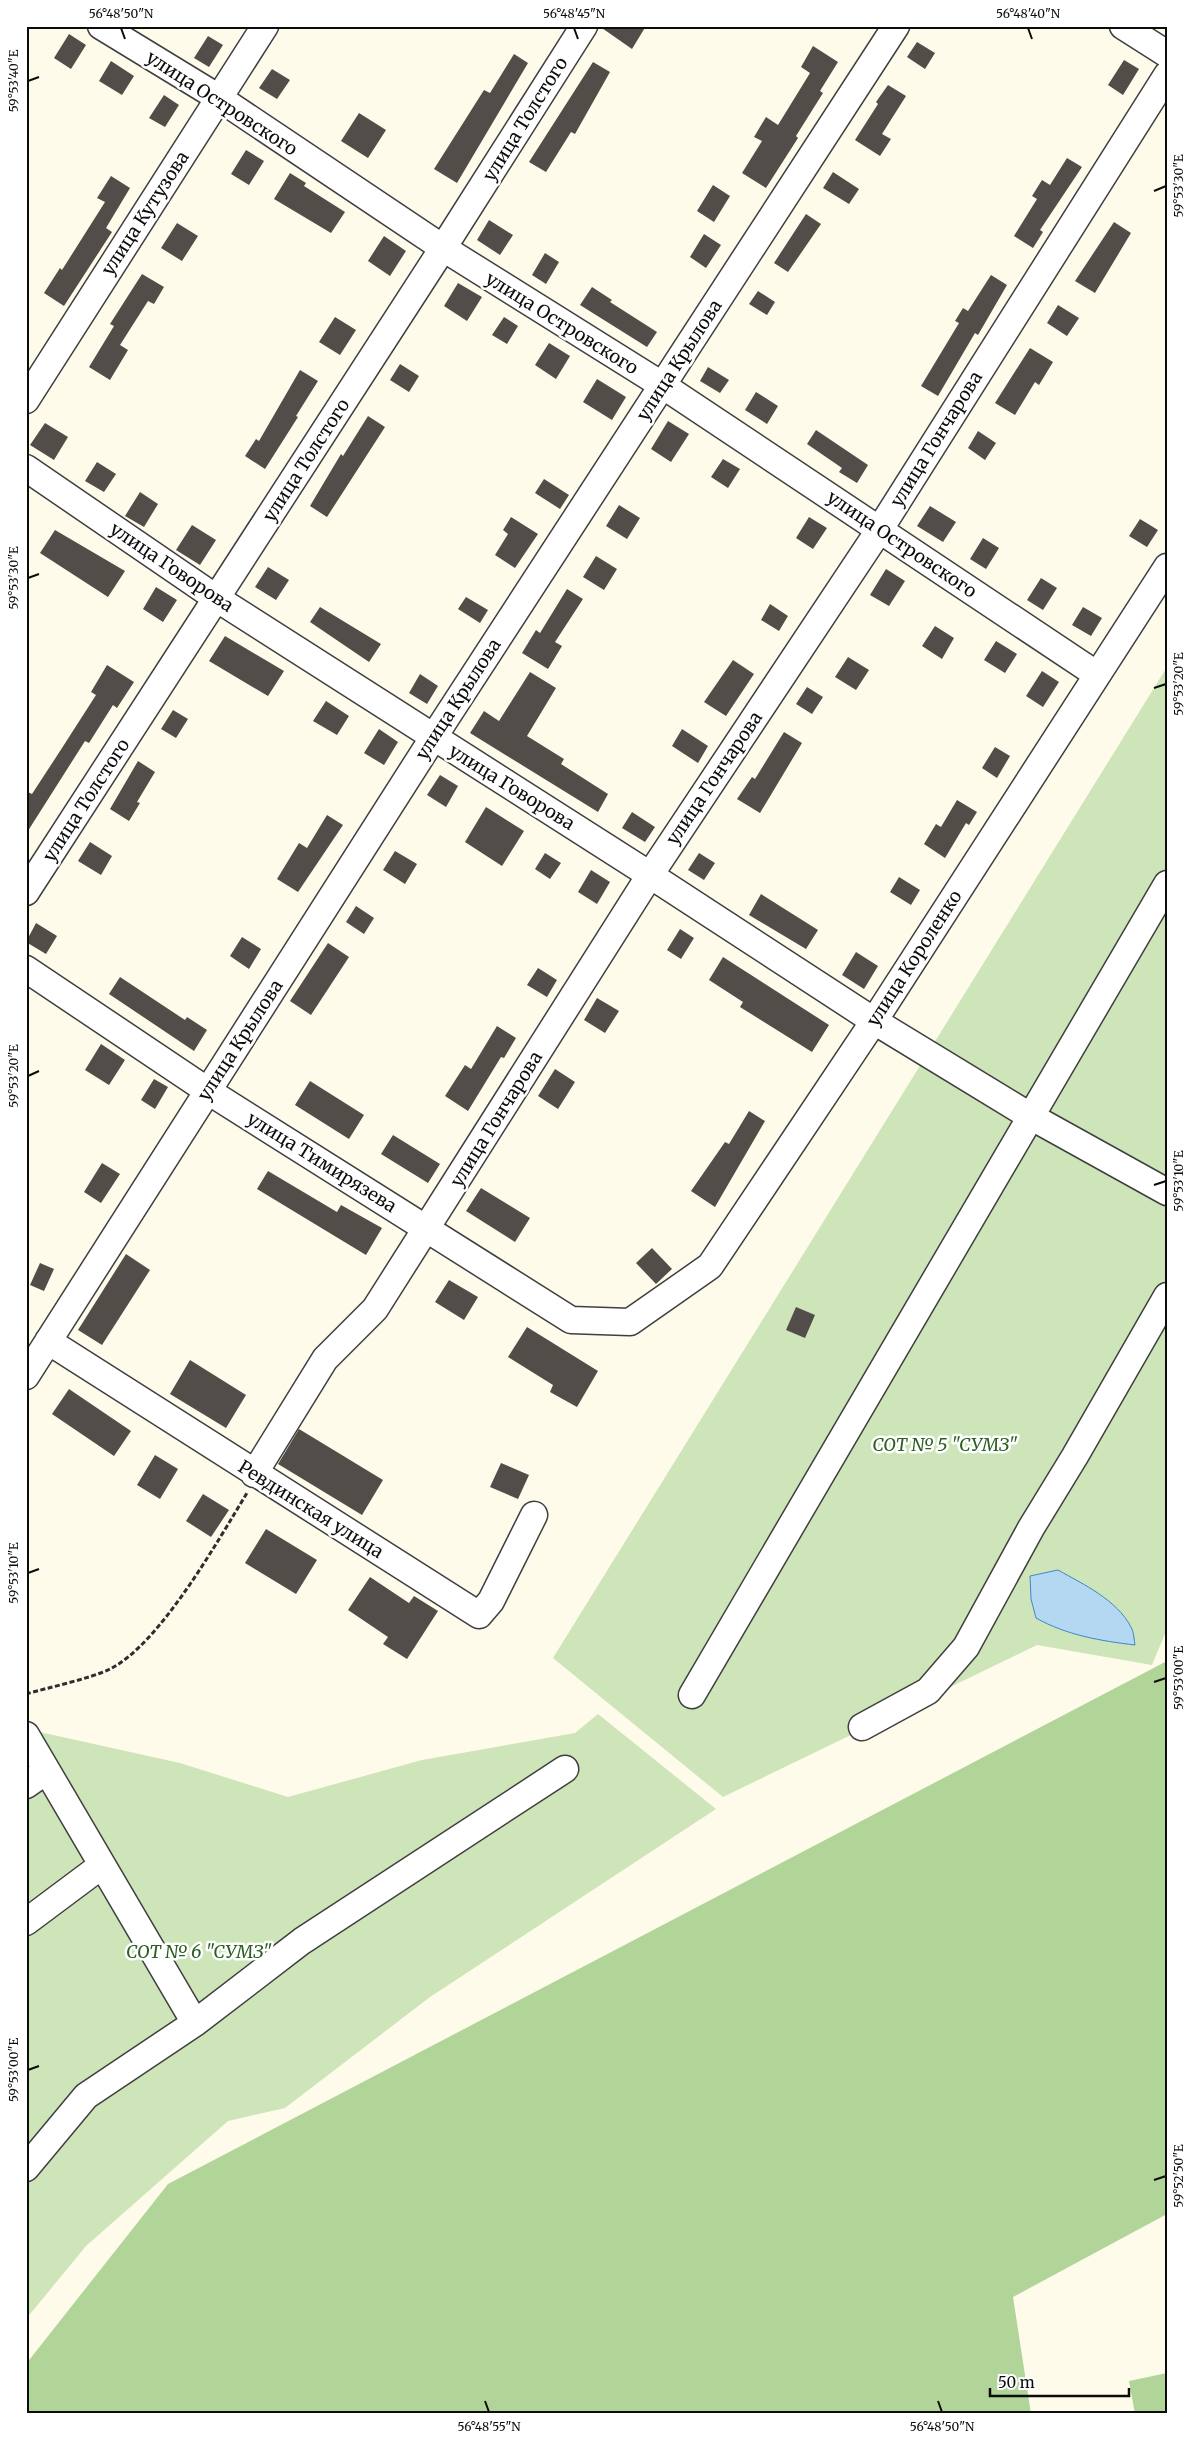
<svg xmlns="http://www.w3.org/2000/svg" width="1193" height="2440" font-family="Merriweather,serif">
	<rect width="100%" height="100%" fill="#fefbeb"/>
	<path fill="#cde5b8" d="M 1167,667 L 1167,1629 L 1152,1665 L 1037,1645 L 723,1797 L 553,1658 Z
		M 598,1714 L 716,1809 L 430,1997 L 285,2108 L 228,2121 L 86,2246 L 26,2319 L 26,1729 L 180,1763 L 288,1797 L 422,1760 L 575,1733 Z"/>
	<path fill="#b1d598" d="M 1167,1661 L 1167,2214 L 1013,2297 L 1031,2414 L 26,2414 L 26,2364 L 168,2184 Z
		M 1167,2373 L 1167,2414 L 1135,2414 L 1129,2381 Z"/>
	<path fill="#b4d7f2" stroke="#3f88c4" d="M 1058,1570 C 1083,1584 1117,1600 1131,1627 C 1134,1632 1134,1640 1135,1645 C 1101,1641 1066,1635 1036,1618 L 1031,1599 L 1030,1576 Z"/>
	<path fill="#534d49" d="M 599,26 L 646,26 L 632,49 Z
		M 69,34 L 86,45 L 71,69 L 54,58 Z
		M 208,36 L 223,45 L 209,67 L 194,58 Z
		M 917,42 L 935,53 L 925,69 L 907,57 Z
		M 813,46 L 838,62 L 820,91 L 823,93 L 796,136 L 798,138 L 766,188 L 742,173 L 762,141 L 754,137 L 766,117 L 778,125 L 810,73 L 801,67 Z
		M 514,54 L 528,63 L 457,183 L 434,169 L 484,90 L 490,93 Z
		M 1124,60 L 1139,69 L 1123,95 L 1108,85 Z
		M 111,61 L 134,76 L 122,95 L 99,81 Z
		M 593,62 L 610,72 L 575,134 L 571,132 L 546,172 L 529,162 Z
		M 272,69 L 290,80 L 277,99 L 259,88 Z
		M 888,85 L 906,96 L 882,134 L 891,139 L 880,156 L 855,140 L 878,104 L 876,102 Z
		M 164,95 L 179,105 L 165,127 L 149,118 Z
		M 359,113 L 386,130 L 368,158 L 341,141 Z
		M 246,150 L 264,161 L 249,185 L 231,174 Z
		M 1067,158 L 1082,167 L 1040,230 L 1043,232 L 1033,248 L 1014,236 L 1037,199 L 1032,196 L 1042,180 L 1050,185 Z
		M 833,172 L 859,189 L 849,204 L 823,188 Z
		M 290,173 L 306,183 L 304,186 L 345,212 L 331,233 L 274,199 Z
		M 111,176 L 130,188 L 106,228 L 112,232 L 64,306 L 44,293 L 60,268 L 62,270 L 105,202 L 97,198 Z
		M 713,185 L 730,196 L 714,222 L 697,211 Z
		M 806,214 L 821,224 L 788,272 L 774,263 Z
		M 489,220 L 513,235 L 500,255 L 477,240 Z
		M 1114,222 L 1131,233 L 1095,293 L 1075,281 Z
		M 177,223 L 198,236 L 182,261 L 161,248 Z
		M 704,234 L 721,245 L 706,268 L 690,257 Z
		M 384,236 L 406,251 L 390,276 L 368,261 Z
		M 545,253 L 559,262 L 546,284 L 532,275 Z
		M 142,274 L 164,287 L 154,304 L 148,301 L 120,345 L 128,350 L 110,380 L 89,367 L 114,326 L 110,324 Z
		M 991,275 L 1007,285 L 978,335 L 975,333 L 938,396 L 921,386 L 959,323 L 955,321 L 963,308 L 968,311 Z
		M 458,283 L 482,297 L 467,321 L 444,306 Z
		M 592,287 L 612,300 L 610,302 L 657,332 L 647,347 L 580,305 Z
		M 758,291 L 775,302 L 767,315 L 749,304 Z
		M 1058,305 L 1079,318 L 1067,336 L 1047,323 Z
		M 335,317 L 356,330 L 340,355 L 319,342 Z
		M 504,317 L 518,326 L 507,344 L 492,335 Z
		M 549,343 L 570,356 L 556,379 L 535,365 Z
		M 1030,348 L 1053,362 L 1039,385 L 1035,382 L 1015,415 L 995,403 Z
		M 400,364 L 419,376 L 409,392 L 390,380 Z
		M 708,367 L 729,380 L 720,393 L 700,381 Z
		M 300,370 L 318,381 L 296,416 L 298,417 L 265,469 L 245,456 L 256,439 L 259,441 Z
		M 597,379 L 626,397 L 612,420 L 583,402 Z
		M 756,392 L 778,406 L 767,424 L 745,410 Z
		M 368,416 L 385,427 L 327,517 L 310,506 L 341,454 L 343,456 Z
		M 668,421 L 689,434 L 671,462 L 651,449 Z
		M 45,423 L 68,437 L 54,460 L 30,445 Z
		M 816,430 L 868,465 L 857,483 L 839,472 L 842,468 L 807,444 Z
		M 978,431 L 996,443 L 985,460 L 968,448 Z
		M 723,459 L 740,469 L 728,488 L 711,477 Z
		M 97,462 L 116,474 L 104,492 L 85,481 Z
		M 544,479 L 569,495 L 560,509 L 535,493 Z
		M 140,492 L 158,504 L 144,527 L 125,516 Z
		M 619,505 L 640,518 L 627,539 L 606,526 Z
		M 930,506 L 956,522 L 943,542 L 917,526 Z
		M 511,517 L 538,534 L 515,568 L 495,555 L 508,534 L 503,530 Z
		M 809,517 L 827,528 L 813,549 L 796,538 Z
		M 1140,519 L 1158,530 L 1147,547 L 1129,536 Z
		M 192,525 L 216,540 L 200,565 L 176,550 Z
		M 55,530 L 125,571 L 108,597 L 40,553 Z
		M 983,538 L 999,548 L 986,569 L 970,559 Z
		M 596,556 L 617,569 L 604,590 L 583,577 Z
		M 268,567 L 289,580 L 276,600 L 255,587 Z
		M 886,569 L 905,581 L 889,606 L 870,595 Z
		M 1041,578 L 1057,588 L 1043,610 L 1027,600 Z
		M 156,587 L 177,600 L 163,622 L 143,609 Z
		M 567,589 L 583,599 L 555,642 L 562,646 L 548,669 L 522,653 L 536,630 L 540,633 Z
		M 466,597 L 488,610 L 480,623 L 458,609 Z
		M 770,604 L 788,616 L 779,631 L 761,620 Z
		M 320,607 L 381,644 L 369,662 L 310,622 Z
		M 1083,607 L 1102,618 L 1091,636 L 1072,625 Z
		M 935,626 L 954,638 L 942,659 L 922,646 Z
		M 225,636 L 284,671 L 268,696 L 209,661 Z
		M 996,641 L 1017,654 L 1005,673 L 984,660 Z
		M 848,657 L 869,670 L 856,690 L 835,677 Z
		M 733,660 L 754,674 L 726,716 L 704,702 Z
		M 107,665 L 134,682 L 117,708 L 113,705 L 89,743 L 85,741 L 26,834 L 26,791 L 32,794 L 62,748 L 96,695 L 91,692 Z
		M 1042,671 L 1059,682 L 1043,707 L 1026,696 Z
		M 530,672 L 556,688 L 527,736 L 564,759 L 561,764 L 608,794 L 598,812 L 470,733 L 484,711 L 499,721 Z
		M 420,674 L 438,686 L 427,704 L 409,693 Z
		M 807,687 L 823,697 L 812,714 L 796,704 Z
		M 326,701 L 349,716 L 337,735 L 313,721 Z
		M 173,710 L 188,719 L 176,738 L 161,729 Z
		M 379,729 L 398,742 L 384,765 L 364,753 Z
		M 682,729 L 708,746 L 698,763 L 672,746 Z
		M 784,732 L 802,743 L 760,813 L 737,799 L 752,777 L 755,779 Z
		M 995,747 L 1010,756 L 997,778 L 982,768 Z
		M 138,761 L 155,772 L 137,802 L 140,803 L 129,821 L 110,809 Z
		M 440,775 L 458,786 L 446,807 L 427,795 Z
		M 957,800 L 977,812 L 969,825 L 966,823 L 945,858 L 924,844 L 936,824 L 941,827 Z
		M 486,807 L 524,831 L 502,866 L 465,842 Z
		M 632,812 L 655,827 L 645,842 L 622,828 Z
		M 327,815 L 343,825 L 298,892 L 277,879 L 299,843 L 307,848 Z
		M 90,842 L 112,856 L 101,875 L 78,861 Z
		M 395,851 L 417,864 L 405,884 L 383,870 Z
		M 545,853 L 561,863 L 550,879 L 535,869 Z
		M 699,853 L 715,863 L 704,880 L 688,870 Z
		M 591,870 L 610,882 L 597,904 L 578,892 Z
		M 899,877 L 920,890 L 911,905 L 890,892 Z
		M 761,894 L 818,930 L 806,949 L 749,915 Z
		M 356,906 L 374,918 L 364,934 L 346,922 Z
		M 36,923 L 57,936 L 46,954 L 26,942 Z
		M 680,929 L 694,938 L 681,959 L 667,950 Z
		M 242,937 L 261,949 L 249,969 L 230,956 Z
		M 328,943 L 349,957 L 311,1015 L 290,1001 Z
		M 856,952 L 878,966 L 864,989 L 842,975 Z
		M 723,957 L 829,1025 L 812,1052 L 740,1007 L 743,1002 L 709,980 Z
		M 538,968 L 557,980 L 547,997 L 527,985 Z
		M 120,977 L 185,1020 L 187,1017 L 207,1030 L 194,1051 L 109,994 Z
		M 597,998 L 619,1011 L 605,1033 L 584,1020 Z
		M 497,1026 L 516,1038 L 504,1058 L 501,1057 L 468,1111 L 445,1096 L 465,1065 L 471,1069 Z
		M 101,1044 L 125,1060 L 109,1085 L 85,1070 Z
		M 555,1069 L 575,1082 L 558,1109 L 538,1096 Z
		M 154,1079 L 168,1087 L 155,1109 L 141,1100 Z
		M 310,1081 L 364,1115 L 349,1139 L 295,1105 Z
		M 749,1111 L 765,1121 L 715,1207 L 691,1191 L 725,1142 L 729,1144 Z
		M 393,1135 L 440,1164 L 428,1183 L 381,1154 Z
		M 102,1163 L 120,1174 L 101,1203 L 84,1192 Z
		M 268,1171 L 337,1212 L 341,1205 L 382,1228 L 366,1255 L 257,1189 Z
		M 481,1188 L 530,1218 L 515,1242 L 466,1211 Z
		M 652,1248 L 672,1269 L 656,1284 L 636,1263 Z
		M 126,1254 L 150,1270 L 102,1345 L 78,1330 Z
		M 40,1263 L 54,1269 L 44,1291 L 30,1285 Z
		M 449,1280 L 478,1297 L 464,1320 L 435,1302 Z
		M 796,1307 L 815,1315 L 805,1338 L 786,1330 Z
		M 527,1327 L 598,1371 L 577,1407 L 550,1392 L 553,1385 L 508,1357 Z
		M 190,1360 L 246,1395 L 226,1428 L 170,1394 Z
		M 69,1389 L 131,1431 L 114,1456 L 52,1414 Z
		M 299,1429 L 383,1480 L 362,1515 L 278,1464 Z
		M 155,1455 L 178,1469 L 160,1499 L 137,1485 Z
		M 501,1463 L 529,1475 L 518,1499 L 490,1487 Z
		M 203,1494 L 229,1510 L 211,1537 L 186,1521 Z
		M 266,1529 L 317,1560 L 296,1594 L 245,1563 Z
		M 370,1577 L 409,1603 L 414,1596 L 438,1611 L 407,1659 L 383,1644 L 388,1637 L 348,1610 Z"/>
	<g fill="none" stroke-linecap="round" stroke-linejoin="round">
		<g stroke="#3f3f3f" stroke-width="29">
			<path id="minor" d="M 101,26 L 219,98 L 443,248 L 662,385 L 1096,674
				M 1123,26 L 1167,54
				M 26,400 L 265,26
				M 26,468 L 216,598 L 650,875 L 874,1021 L 1030,1116 L 1167,1192
				M 26,892 L 443,248 L 584,26
				M 26,969 L 208,1091 L 571,1320 L 630,1322 L 710,1266 L 874,1021 L 1167,567
				M 48,1341 L 479,1615 L 491,1601 L 534,1515
				M 26,1376 L 433,738 L 896,26
				M 254,1474 L 325,1359 L 375,1309 L 650,875 L 880,529 L 1167,75
				M 692,1695 L 1167,884
				M 862,1727 L 928,1691 L 966,1647 L 1031,1528 L 1075,1456 L 1167,1296
				M 26,1735 L 195,2023
				M 26,1785 L 46,1771
				M 26,1922 L 101,1866
				M 26,2168 L 86,2096 L 195,2023 L 302,1941 L 565,1769"/>
		</g>
		<path stroke="#2e2e2e" stroke-width="3" stroke-dasharray="5 2.5" stroke-linecap="butt" d="M 26,1694 C 50,1687 89,1679 110,1669 C 160,1644 217,1542 247,1493"/>
		<use href="#minor" stroke="#fff" stroke-width="26"/>
	</g>
	<path fill="none" stroke="#0c0c0c" stroke-width="2" d="M 121,28 L 125,39M 574,28 L 578,39M 1028,28 L 1032,39M 28,81 L 39,77M 1154,191 L 1166,186M 28,578 L 39,574M 1154,688 L 1166,684M 28,1076 L 39,1071M 1154,1185 L 1166,1181M 28,1573 L 39,1569M 1154,1682 L 1166,1678M 28,2070 L 39,2066M 1154,2180 L 1166,2176M 485,2401 L 489,2412M 938,2401 L 942,2412"/>
	<g text-anchor="middle" dominant-baseline="central" stroke-width="5" stroke-linejoin="round" paint-order="stroke">
		<g font-size="18" fill="#0c0c0c" stroke="#fff">
			<text transform="translate(222 103) rotate(33)">улица Островского</text>
			<text transform="translate(525 119) rotate(-58)">улица Толстого</text>
			<text transform="translate(145 213) rotate(-57)">улица Кутузова</text>
			<text transform="translate(562 323) rotate(32)">улица Островского</text>
			<text transform="translate(679 360) rotate(-57)">улица Крылова</text>
			<text transform="translate(936 439) rotate(-58)">улица Гончарова</text>
			<text transform="translate(306 460) rotate(-57)">улица Толстого</text>
			<text transform="translate(902 544) rotate(34)">улица Островского</text>
			<text transform="translate(172 567) rotate(34)">улица Говорова</text>
			<text transform="translate(458 699) rotate(-57)">улица Крылова</text>
			<text transform="translate(714 778) rotate(-56)">улица Гончарова</text>
			<text transform="translate(512 787) rotate(32)">улица Говорова</text>
			<text transform="translate(86 800) rotate(-57)">улица Толстого</text>
			<text transform="translate(914 958) rotate(-57)">улица Короленко</text>
			<text transform="translate(240 1040) rotate(-57)">улица Крылова</text>
			<text transform="translate(496 1119) rotate(-58)">улица Гончарова</text>
			<text transform="translate(322 1162) rotate(32)">улица Тимирязева</text>
			<text transform="translate(311 1509) rotate(32)">Ревдинская улица</text>
		</g>
		<g font-size="18" font-style="italic" fill="#2b5e21" stroke="#fff">
			<text x="945" y="1444">СОТ № 5 "СУМЗ"</text>
			<text x="199" y="1951">СОТ № 6 "СУМЗ"</text>
		</g>
	</g>
	<rect width="1193" height="2440" fill="none" stroke="#ffffff" stroke-width="55"/>
	<path d="M990 2388v8h139v-8" fill="none" stroke="#0c0c0c" stroke-width="2.5"/>
	<text x="998" y="2388" font-size="15" fill="#0c0c0c" stroke="#ffffff" stroke-width="4" paint-order="stroke">50 m</text>
	<rect x="28" y="28" width="1138" height="2384" fill="none" stroke="#0c0c0c" stroke-width="2"/>
	<g font-size="12" text-anchor="middle" fill="#0c0c0c">
		<text x="121" y="18">56°48'50"N</text>
		<text x="574" y="18">56°48'45"N</text>
		<text x="1028" y="18">56°48'40"N</text>
		<text transform="translate(14 81) rotate(-90)" y="4">59°53'40"E</text>
		<text transform="translate(1179 186) rotate(-90)" y="4">59°53'30"E</text>
		<text transform="translate(14 578) rotate(-90)" y="4">59°53'30"E</text>
		<text transform="translate(1179 684) rotate(-90)" y="4">59°53'20"E</text>
		<text transform="translate(14 1076) rotate(-90)" y="4">59°53'20"E</text>
		<text transform="translate(1179 1181) rotate(-90)" y="4">59°53'10"E</text>
		<text transform="translate(14 1573) rotate(-90)" y="4">59°53'10"E</text>
		<text transform="translate(1179 1678) rotate(-90)" y="4">59°53'00"E</text>
		<text transform="translate(14 2070) rotate(-90)" y="4">59°53'00"E</text>
		<text transform="translate(1179 2176) rotate(-90)" y="4">59°52'50"E</text>
		<text x="489" y="2431">56°48'55"N</text>
		<text x="942" y="2431">56°48'50"N</text>
	</g>
</svg>
